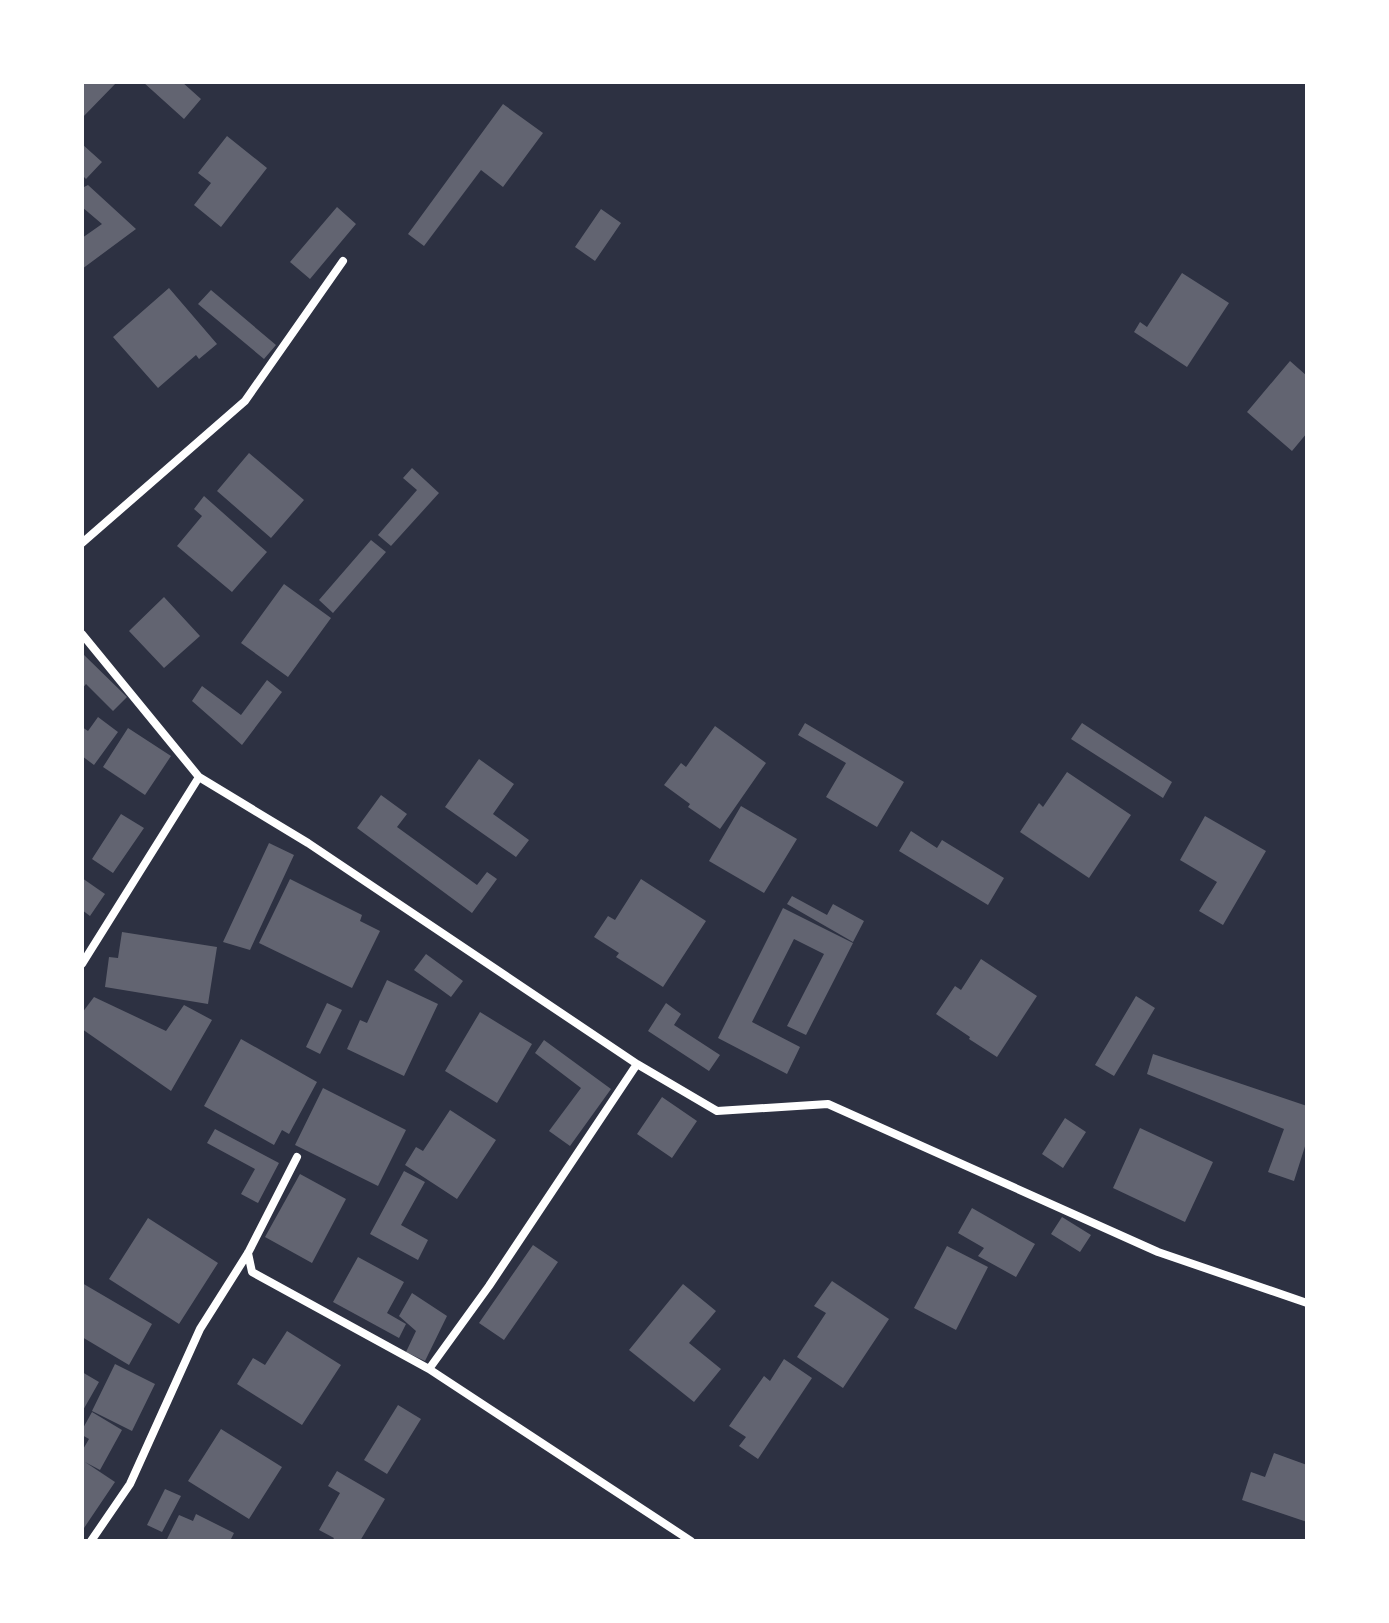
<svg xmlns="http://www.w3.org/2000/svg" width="1389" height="1623" font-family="Inter,sans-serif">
	<rect width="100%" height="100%" fill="#2d3142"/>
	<path fill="#626471" d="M 85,82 L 117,82 L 82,118 L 82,85 Z
		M 143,82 L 182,82 L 201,99 L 184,119 Z
		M 503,104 L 543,133 L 503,187 L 481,170 L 424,246 L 408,234 Z
		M 227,136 L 267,168 L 221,227 L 194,205 L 211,183 L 198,173 Z
		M 82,144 L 102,162 L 86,179 L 82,175 Z
		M 88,185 L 136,229 L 82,269 L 82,238 L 102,224 L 82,207 L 82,188 Z
		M 337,207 L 356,224 L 310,279 L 290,262 Z
		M 601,209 L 621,223 L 595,261 L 575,247 Z
		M 1182,273 L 1229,303 L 1187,367 L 1134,332 L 1140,322 L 1147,327 Z
		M 169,288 L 217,344 L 199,359 L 196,355 L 158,388 L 113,337 Z
		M 211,290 L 276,345 L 264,359 L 198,304 Z
		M 1290,361 L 1307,376 L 1307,433 L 1292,451 L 1247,412 Z
		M 249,453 L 304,500 L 271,538 L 217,491 Z
		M 412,468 L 439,493 L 391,546 L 378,535 L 417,490 L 403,478 Z
		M 204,496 L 267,552 L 232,592 L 177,546 L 202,516 L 194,509 Z
		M 371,540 L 386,552 L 333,613 L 319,600 Z
		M 284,584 L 331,618 L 288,677 L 241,643 Z
		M 164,597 L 200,636 L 164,668 L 129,631 Z
		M 82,653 L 127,697 L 113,711 L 86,684 L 82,689 Z
		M 267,680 L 282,692 L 242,745 L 192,701 L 202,686 L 241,715 Z
		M 98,717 L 118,732 L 94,765 L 82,756 L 82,727 L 88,731 Z
		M 805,723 L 904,782 L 877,827 L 826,797 L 846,763 L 798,735 Z
		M 1082,723 L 1172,782 L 1163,798 L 1071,739 Z
		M 715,726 L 766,763 L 720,829 L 688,807 L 690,804 L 664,785 L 681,763 L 686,767 Z
		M 128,728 L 171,756 L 145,795 L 103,767 Z
		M 479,759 L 514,784 L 493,814 L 529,840 L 516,857 L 445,807 Z
		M 1067,772 L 1131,815 L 1089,878 L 1020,832 L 1039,803 L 1043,807 Z
		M 381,795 L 407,814 L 397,827 L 477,885 L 487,872 L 497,879 L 472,913 L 357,828 Z
		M 741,806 L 797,839 L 764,893 L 709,861 Z
		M 121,814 L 144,828 L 113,873 L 92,859 Z
		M 1205,816 L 1266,851 L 1223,925 L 1199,911 L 1217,882 L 1180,860 Z
		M 911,831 L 937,848 L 942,840 L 1004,878 L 988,905 L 899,851 Z
		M 269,843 L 294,855 L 250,950 L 223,942 Z
		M 82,878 L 105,894 L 90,916 L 82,910 Z
		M 290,879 L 362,915 L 360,921 L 380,931 L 352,988 L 259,943 Z
		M 641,879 L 706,921 L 663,987 L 616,957 L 619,953 L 594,937 L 608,916 L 615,920 Z
		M 792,896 L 827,915 L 833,904 L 864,921 L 853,942 L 787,904 Z
		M 783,908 L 853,943 L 806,1035 L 787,1026 L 824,954 L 794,939 L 752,1022 L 800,1047 L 787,1074 L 718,1038 Z
		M 122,932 L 217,947 L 208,1004 L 105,987 L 109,957 L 118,958 Z
		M 426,954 L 463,981 L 451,997 L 414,970 Z
		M 981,959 L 1037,996 L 997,1057 L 969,1039 L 970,1037 L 936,1014 L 955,986 L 961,990 Z
		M 387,980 L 438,1004 L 404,1076 L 347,1049 L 360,1020 L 367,1023 Z
		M 1136,996 L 1155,1008 L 1114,1076 L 1095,1065 Z
		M 94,997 L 166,1031 L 184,1005 L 212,1020 L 171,1091 L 82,1029 L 82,1013 Z
		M 327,1003 L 342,1010 L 320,1054 L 306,1047 Z
		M 666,1003 L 681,1014 L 674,1025 L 720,1055 L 709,1071 L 648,1031 Z
		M 480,1012 L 532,1044 L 497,1103 L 445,1071 Z
		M 241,1039 L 317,1082 L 289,1134 L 282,1130 L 274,1145 L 204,1106 Z
		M 544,1040 L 611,1089 L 570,1146 L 549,1131 L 581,1088 L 535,1053 Z
		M 1153,1054 L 1307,1106 L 1307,1140 L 1294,1181 L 1268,1172 L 1284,1129 L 1147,1074 Z
		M 323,1088 L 406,1130 L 378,1186 L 295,1145 Z
		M 662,1097 L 697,1121 L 672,1158 L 637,1134 Z
		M 450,1110 L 496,1140 L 457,1199 L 405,1165 L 416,1147 L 423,1151 Z
		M 1065,1118 L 1086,1132 L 1063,1168 L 1042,1154 Z
		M 1140,1128 L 1213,1162 L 1185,1222 L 1113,1188 Z
		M 215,1129 L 279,1163 L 258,1203 L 241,1194 L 255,1169 L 207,1143 Z
		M 404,1171 L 425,1182 L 401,1225 L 428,1240 L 418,1260 L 370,1234 Z
		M 300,1174 L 346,1199 L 312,1263 L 265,1237 Z
		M 972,1208 L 1035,1244 L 1016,1277 L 978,1256 L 984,1248 L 958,1233 Z
		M 1062,1217 L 1091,1235 L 1080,1252 L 1051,1234 Z
		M 148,1218 L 218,1263 L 179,1324 L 109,1279 Z
		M 533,1245 L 558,1262 L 504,1340 L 479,1323 Z
		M 947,1246 L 988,1267 L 956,1330 L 914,1308 Z
		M 358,1257 L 404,1282 L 387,1313 L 406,1324 L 399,1338 L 333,1302 Z
		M 832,1281 L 889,1319 L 843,1388 L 797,1357 L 826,1313 L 814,1306 Z
		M 82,1283 L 152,1324 L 129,1365 L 82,1337 Z
		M 683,1284 L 716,1311 L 689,1343 L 721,1369 L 694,1402 L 629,1350 Z
		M 412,1293 L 447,1316 L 425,1361 L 406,1352 L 416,1331 L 399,1316 Z
		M 287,1331 L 341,1365 L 302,1425 L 237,1384 L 253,1358 L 265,1365 Z
		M 784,1359 L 812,1378 L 758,1459 L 739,1446 L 746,1437 L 729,1426 L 764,1376 L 770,1381 Z
		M 115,1364 L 155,1384 L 132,1431 L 92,1411 Z
		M 82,1372 L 99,1382 L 82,1412 Z
		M 398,1405 L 421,1419 L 387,1474 L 364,1460 Z
		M 92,1412 L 122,1430 L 100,1470 L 85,1462 L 115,1482 L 82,1531 L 82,1451 L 89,1439 L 82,1435 L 82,1430 Z
		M 221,1429 L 282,1467 L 249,1519 L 188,1481 Z
		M 1274,1453 L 1307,1465 L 1307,1522 L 1242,1500 L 1251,1472 L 1265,1477 Z
		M 337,1471 L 385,1499 L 360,1541 L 332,1541 L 334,1538 L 319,1530 L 340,1493 L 328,1486 Z
		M 165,1489 L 181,1496 L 162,1532 L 147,1525 Z
		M 196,1514 L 234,1533 L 230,1541 L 166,1541 L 179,1515 L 193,1521 Z"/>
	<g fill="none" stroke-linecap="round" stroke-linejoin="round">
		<path stroke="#fff" stroke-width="8" d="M 82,543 L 245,401 L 343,261
			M 82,634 L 199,777 L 308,843 L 637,1064 L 717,1111 L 828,1104 L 1158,1252 L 1307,1303
			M 82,964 L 199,777
			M 248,1253 L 252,1272 L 429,1369 L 691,1541
			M 429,1369 L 489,1286 L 637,1064
			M 91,1541 L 130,1484 L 200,1329 L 248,1253 L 297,1157"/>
	</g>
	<rect width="1389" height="1623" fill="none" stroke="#ffffff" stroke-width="168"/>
</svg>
